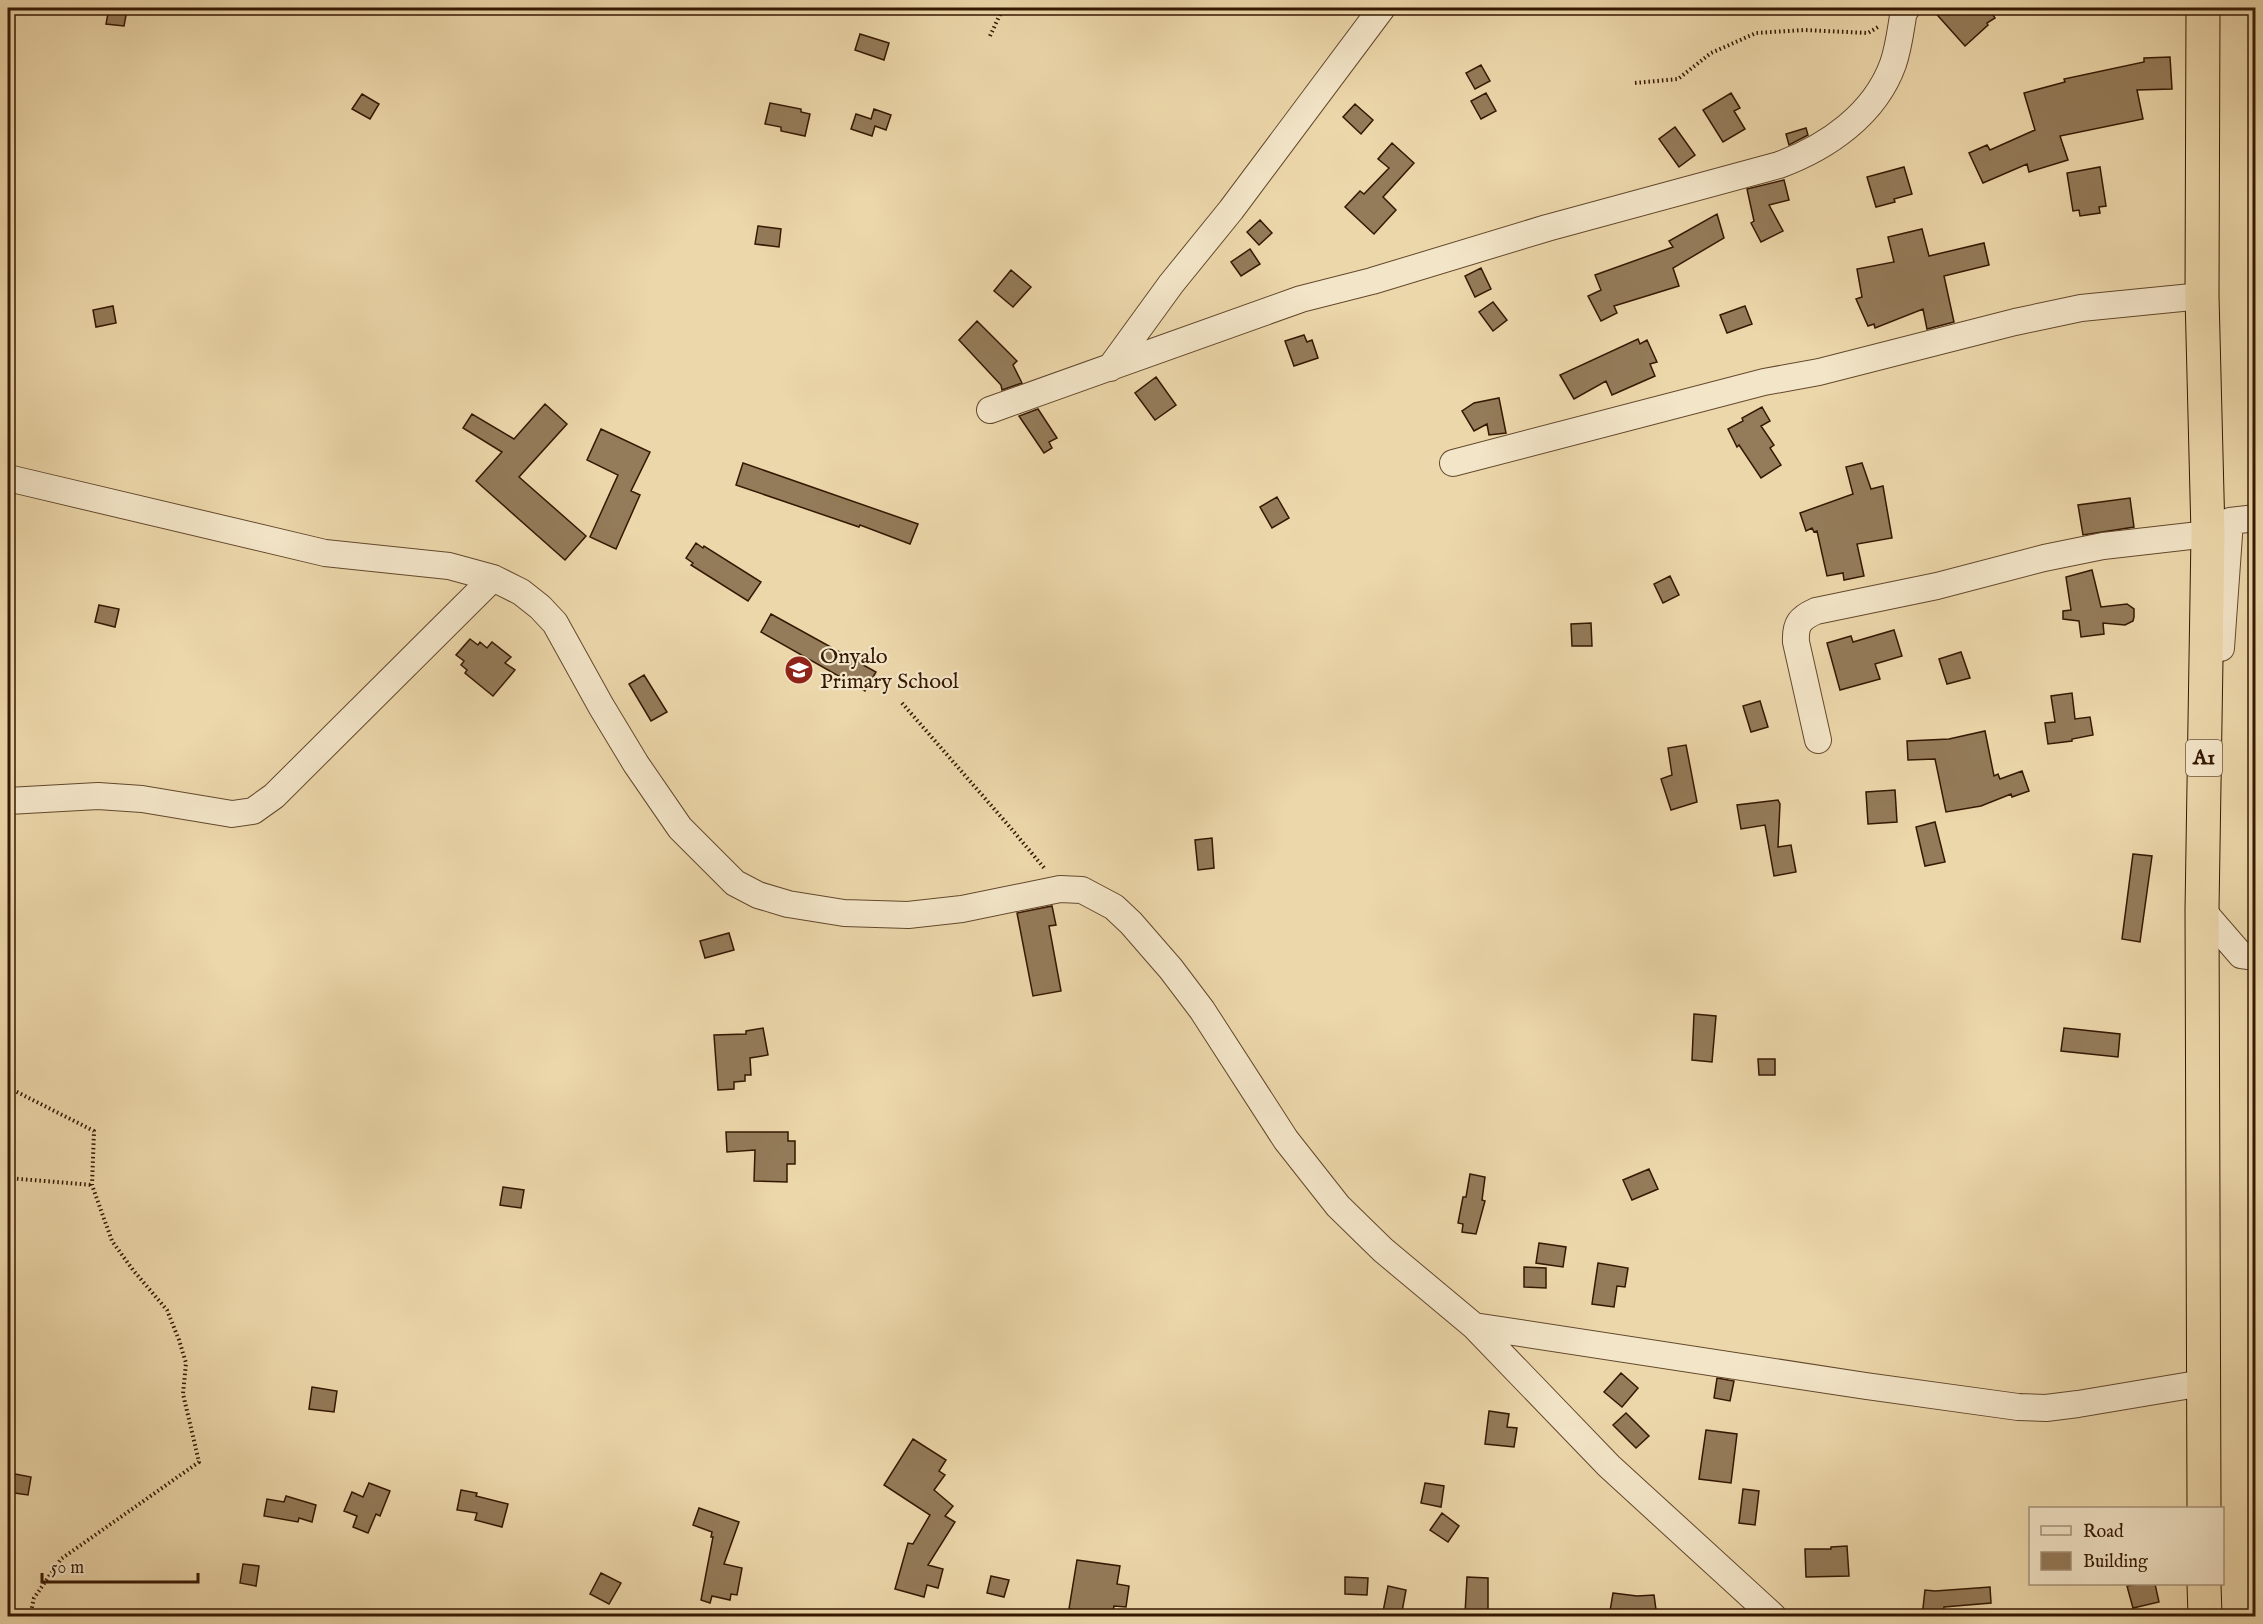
<svg xmlns="http://www.w3.org/2000/svg" width="2263" height="1624" font-family="'IM FELL English',serif">
	<rect width="100%" height="100%" fill="#ecd7aa"/>
	<filter id="stains"><feTurbulence type="fractalNoise" baseFrequency=".00333" numOctaves="4"/><feColorMatrix values="0 0 0 0 .2 0 0 0 0 .09 0 0 0 0 .02 0 0 0 .5 -.17"/></filter>
	<radialGradient id="worn" r=".72"><stop offset=".6" stop-color="#630" stop-opacity="0"/><stop offset="1" stop-color="#630" stop-opacity=".3"/></radialGradient>
	<path fill="#947b59" stroke="#351802" stroke-width="1.5" d="M 109,8 L 127,10 L 124,26 L 106,24 Z
		M 1931,8 L 1989,8 L 1995,18 L 1987,23 L 1988,25 L 1965,46 Z
		M 860,34 L 889,43 L 884,60 L 855,50 Z
		M 2170,57 L 2172,89 L 2137,90 L 2143,119 L 2060,136 L 2068,160 L 2029,172 L 2027,164 L 1983,183 L 1969,153 L 1987,145 L 1990,150 L 2035,130 L 2024,93 L 2065,82 L 2064,79 L 2144,62 L 2144,58 Z
		M 1481,65 L 1490,81 L 1475,89 L 1466,73 Z
		M 1486,93 L 1496,111 L 1481,119 L 1471,101 Z
		M 1731,93 L 1740,108 L 1734,111 L 1745,129 L 1723,142 L 1703,110 Z
		M 362,94 L 379,104 L 370,119 L 352,109 Z
		M 770,103 L 801,109 L 801,112 L 810,114 L 805,136 L 781,131 L 781,127 L 765,124 Z
		M 1355,104 L 1373,120 L 1361,134 L 1343,117 Z
		M 874,109 L 891,115 L 886,130 L 875,126 L 872,136 L 851,129 L 856,114 L 871,119 Z
		M 1675,127 L 1695,155 L 1679,167 L 1659,139 Z
		M 1806,128 L 1808,135 L 1789,145 L 1786,134 Z
		M 1392,143 L 1414,163 L 1383,197 L 1396,210 L 1374,234 L 1345,207 L 1360,191 L 1364,194 L 1389,168 L 1378,159 Z
		M 1904,167 L 1912,194 L 1894,199 L 1895,202 L 1876,207 L 1867,177 Z
		M 2100,167 L 2106,206 L 2099,207 L 2100,213 L 2080,216 L 2079,210 L 2073,211 L 2067,173 Z
		M 1784,180 L 1789,200 L 1769,205 L 1783,231 L 1761,242 L 1751,223 L 1754,221 L 1747,189 Z
		M 1717,214 L 1724,238 L 1673,268 L 1679,286 L 1614,306 L 1617,313 L 1601,321 L 1588,296 L 1601,290 L 1595,275 L 1673,247 L 1669,241 Z
		M 1260,220 L 1272,233 L 1259,245 L 1247,232 Z
		M 758,226 L 781,229 L 779,247 L 755,244 Z
		M 1922,229 L 1929,256 L 1984,243 L 1989,265 L 1944,276 L 1954,322 L 1927,329 L 1923,309 L 1875,328 L 1874,324 L 1868,326 L 1856,299 L 1862,297 L 1857,269 L 1894,262 L 1888,237 Z
		M 1250,249 L 1260,264 L 1241,276 L 1231,262 Z
		M 1481,268 L 1491,289 L 1475,297 L 1465,276 Z
		M 1011,270 L 1031,287 L 1013,307 L 994,291 Z
		M 1493,302 L 1507,320 L 1493,331 L 1479,312 Z
		M 113,306 L 116,323 L 96,327 L 93,310 Z
		M 1745,306 L 1752,324 L 1727,333 L 1720,315 Z
		M 977,321 L 1017,361 L 1013,365 L 1022,383 L 1002,390 L 1001,385 L 959,340 Z
		M 1304,335 L 1307,342 L 1312,340 L 1318,358 L 1294,366 L 1285,341 Z
		M 1638,339 L 1640,344 L 1647,340 L 1657,362 L 1650,364 L 1655,376 L 1612,395 L 1606,381 L 1574,399 L 1560,375 Z
		M 1156,377 L 1176,405 L 1155,420 L 1135,393 Z
		M 1499,398 L 1506,433 L 1489,435 L 1487,424 L 1474,431 L 1462,411 L 1474,403 Z
		M 545,404 L 567,424 L 519,477 L 586,536 L 565,560 L 476,481 L 502,452 L 463,428 L 472,414 L 514,439 Z
		M 1762,407 L 1770,421 L 1761,426 L 1774,445 L 1770,448 L 1781,465 L 1761,478 L 1739,445 L 1737,447 L 1728,429 L 1743,421 L 1742,418 Z
		M 1038,409 L 1057,438 L 1049,442 L 1052,448 L 1044,453 L 1019,416 Z
		M 601,429 L 650,452 L 631,491 L 640,495 L 616,549 L 590,537 L 618,475 L 587,460 Z
		M 743,463 L 918,524 L 910,544 L 860,525 L 859,527 L 736,485 Z
		M 1862,463 L 1871,489 L 1883,486 L 1892,538 L 1857,544 L 1864,576 L 1844,580 L 1843,573 L 1827,576 L 1817,531 L 1814,532 L 1812,528 L 1806,531 L 1800,513 L 1853,494 L 1846,467 Z
		M 1277,497 L 1289,518 L 1272,528 L 1260,507 Z
		M 2130,498 L 2134,527 L 2083,535 L 2078,505 Z
		M 696,543 L 703,548 L 704,546 L 761,582 L 748,601 L 691,565 L 693,563 L 686,558 Z
		M 2092,570 L 2101,607 L 2127,604 L 2134,609 L 2134,617 L 2133,621 L 2125,625 L 2103,623 L 2104,634 L 2081,637 L 2079,621 L 2063,619 L 2063,611 L 2071,610 L 2066,577 Z
		M 1670,576 L 1679,595 L 1663,603 L 1654,584 Z
		M 99,605 L 119,609 L 115,627 L 95,622 Z
		M 771,614 L 876,672 L 865,691 L 761,632 Z
		M 1591,623 L 1592,646 L 1572,646 L 1571,624 Z
		M 1894,630 L 1902,656 L 1875,664 L 1880,679 L 1840,690 L 1827,643 L 1851,636 L 1853,642 Z
		M 470,639 L 478,645 L 480,642 L 487,648 L 492,642 L 511,657 L 505,663 L 515,670 L 493,696 L 465,673 L 467,670 L 461,665 L 464,661 L 456,655 Z
		M 1961,652 L 1970,678 L 1947,684 L 1939,659 Z
		M 644,675 L 667,712 L 651,721 L 629,684 Z
		M 2072,693 L 2075,719 L 2090,717 L 2093,735 L 2072,739 L 2072,741 L 2048,744 L 2045,723 L 2055,722 L 2051,696 Z
		M 1760,701 L 1768,727 L 1751,732 L 1743,706 Z
		M 1985,731 L 1994,776 L 1998,774 L 2000,779 L 2022,771 L 2029,791 L 2012,797 L 2011,794 L 1981,806 L 1946,812 L 1935,759 L 1908,760 L 1907,741 L 1949,739 Z
		M 1686,745 L 1697,802 L 1671,810 L 1661,779 L 1672,775 L 1668,748 Z
		M 1895,790 L 1897,822 L 1868,824 L 1866,792 Z
		M 1778,800 L 1780,804 L 1778,847 L 1791,845 L 1796,872 L 1774,876 L 1765,825 L 1741,829 L 1737,805 Z
		M 1935,822 L 1945,862 L 1925,866 L 1916,827 Z
		M 1212,838 L 1214,868 L 1198,870 L 1195,840 Z
		M 2133,854 L 2152,856 L 2140,942 L 2122,939 Z
		M 1052,906 L 1056,925 L 1049,926 L 1061,991 L 1033,996 L 1017,913 Z
		M 729,933 L 734,950 L 705,958 L 700,941 Z
		M 1694,1014 L 1716,1016 L 1712,1062 L 1692,1060 Z
		M 763,1028 L 768,1055 L 750,1058 L 751,1075 L 745,1075 L 745,1081 L 734,1082 L 734,1089 L 718,1090 L 714,1035 L 746,1034 L 746,1031 Z
		M 2064,1028 L 2120,1034 L 2118,1057 L 2061,1051 Z
		M 1758,1059 L 1775,1059 L 1775,1075 L 1759,1075 Z
		M 726,1132 L 788,1132 L 788,1141 L 795,1141 L 795,1164 L 787,1164 L 787,1182 L 754,1181 L 755,1150 L 727,1152 Z
		M 1649,1169 L 1658,1189 L 1632,1200 L 1623,1180 Z
		M 1470,1174 L 1485,1177 L 1482,1200 L 1485,1201 L 1476,1234 L 1462,1232 L 1463,1224 L 1458,1223 L 1463,1197 L 1466,1197 Z
		M 503,1187 L 524,1190 L 521,1208 L 500,1205 Z
		M 1539,1243 L 1566,1247 L 1563,1267 L 1536,1263 Z
		M 1598,1263 L 1628,1268 L 1625,1287 L 1617,1286 L 1614,1307 L 1592,1304 Z
		M 1524,1267 L 1546,1268 L 1546,1288 L 1524,1287 Z
		M 1621,1373 L 1638,1388 L 1622,1407 L 1604,1392 Z
		M 1717,1378 L 1734,1381 L 1730,1401 L 1714,1398 Z
		M 312,1387 L 337,1391 L 334,1412 L 309,1409 Z
		M 1489,1411 L 1509,1414 L 1507,1427 L 1517,1428 L 1514,1447 L 1485,1444 Z
		M 1626,1413 L 1649,1436 L 1636,1448 L 1613,1425 Z
		M 1706,1430 L 1737,1434 L 1731,1483 L 1699,1479 Z
		M 913,1439 L 946,1460 L 939,1471 L 945,1475 L 934,1490 L 953,1506 L 945,1516 L 955,1522 L 928,1565 L 943,1569 L 938,1588 L 927,1585 L 924,1597 L 895,1589 L 908,1543 L 913,1544 L 930,1515 L 884,1485 Z
		M 10,1473 L 31,1477 L 28,1495 L 8,1492 Z
		M 369,1483 L 390,1491 L 380,1516 L 376,1514 L 368,1533 L 353,1527 L 357,1516 L 344,1511 L 352,1492 L 363,1497 Z
		M 1425,1483 L 1444,1486 L 1441,1507 L 1421,1503 Z
		M 1743,1489 L 1759,1491 L 1755,1525 L 1739,1523 Z
		M 461,1490 L 477,1493 L 476,1496 L 508,1504 L 502,1527 L 475,1520 L 477,1513 L 457,1510 Z
		M 286,1496 L 316,1505 L 312,1522 L 299,1518 L 298,1522 L 264,1516 L 267,1499 L 284,1502 Z
		M 699,1508 L 739,1522 L 724,1564 L 742,1568 L 737,1595 L 731,1594 L 730,1600 L 712,1596 L 710,1603 L 701,1600 L 713,1537 L 711,1537 L 712,1532 L 693,1525 Z
		M 1442,1513 L 1459,1526 L 1448,1542 L 1430,1530 Z
		M 1847,1546 L 1849,1576 L 1806,1577 L 1805,1549 L 1831,1549 L 1831,1547 Z
		M 1077,1560 L 1120,1566 L 1117,1584 L 1129,1586 L 1126,1607 L 1114,1606 L 1112,1616 L 1069,1609 Z
		M 243,1564 L 259,1566 L 256,1586 L 240,1583 Z
		M 601,1573 L 621,1583 L 609,1604 L 590,1594 Z
		M 991,1576 L 1009,1580 L 1004,1597 L 987,1593 Z
		M 1345,1577 L 1368,1578 L 1367,1595 L 1345,1594 Z
		M 1467,1577 L 1488,1578 L 1488,1614 L 1465,1614 Z
		M 2138,1584 L 2155,1584 L 2159,1602 L 2133,1608 L 2127,1586 Z
		M 1388,1586 L 1406,1590 L 1401,1617 L 1382,1617 Z
		M 1990,1587 L 1991,1603 L 1944,1607 L 1943,1617 L 1922,1617 L 1925,1590 L 1935,1591 Z
		M 1613,1593 L 1637,1596 L 1654,1595 L 1657,1617 L 1609,1617 Z"/>
	<g fill="none" stroke-linecap="round" stroke-linejoin="round">
		<g stroke="#63482c" stroke-width="28">
			<path id="minor" d="M 1110,368 L 1171,284 L 1231,210 L 1382,8
				M 990,410 L 1301,299 L 1372,281 L 1547,228 L 1779,165 C 1828,147 1875,114 1893,64 C 1899,47 1901,27 1904,10 L 1907,8
				M 1453,463 L 1764,382 L 1819,372 L 2015,322 L 2081,308 L 2202,296
				M 8,478 L 325,553 L 449,566 L 493,578 L 521,592 L 540,607 L 555,623 L 601,706 L 636,764 L 680,828 L 735,883 L 758,895 L 788,904 L 844,913 L 908,915 L 962,909 L 1060,889 L 1082,890 L 1114,907 L 1131,923 L 1171,969 L 1202,1010 L 1286,1140 L 1338,1206 L 1383,1250 L 1474,1326 L 1609,1466 L 1773,1616
				M 2221,648 L 2230,521 L 2256,518
				M 1818,740 L 1796,642 C 1795,624 1800,618 1816,611 L 1937,586 L 2044,558 L 2103,546 L 2208,534
				M 8,801 L 98,796 L 142,799 L 232,814 L 253,811 L 274,796 L 493,578
				M 2202,902 L 2202,910 L 2241,955 L 2256,957
				M 1474,1326 L 1866,1386 L 2018,1407 L 2046,1408 L 2078,1404 L 2203,1383"/>
		</g>
		<g stroke="#351802" stroke-width="35">
			<path id="highway" d="M 2203,8 L 2202,296 L 2208,534 L 2202,910 L 2204,1508
				M 2204,1584 L 2205,1616"/>
		</g>
		<path stroke="#351802" stroke-width="4" stroke-dasharray="1.5 3" stroke-linecap="butt" d="M 990,36 L 1003,8
			M 1635,83 L 1678,79 L 1711,53 L 1756,33 L 1804,30 L 1868,33 L 1878,27
			M 902,703 L 1009,826 L 1045,869
			M 8,1092 L 15,1091 L 94,1131 L 92,1185 L 112,1241 L 133,1270 L 167,1310 L 179,1340 L 186,1363 L 183,1394 L 199,1462 L 61,1559 L 34,1598 L 30,1616
			M 8,1178 L 92,1185"/>
		<use href="#minor" stroke="#f3e5c8" stroke-width="26"/>
		<use href="#highway" stroke="#ecd7aa" stroke-width="33"/>
	</g>
	<defs>
		<g id="school-disc" transform="scale(1.5)"><circle r="9.5" fill="#8f2418" stroke="#f3e5c8"/><path d="M0-5L7-2L0 1L-7-2ZM-4 1L0 2.5L4 1V4Q0 6-4 4Z" fill="#fff"/></g>
	</defs>
	<g fill-rule="evenodd">
		<use href="#school-disc" x="799" y="670"/>
	</g>
	<g text-anchor="middle" dominant-baseline="central" stroke-width="4.5" stroke-linejoin="round" paint-order="stroke">
		<rect fill="#f3e5c8" stroke="#6e563d" stroke-width="1.5" x="2186" y="740" width="36" height="36" rx="4.5"/>
		<g font-size="21" font-weight="bold" fill="#351802">
			<text x="2204" y="758">A1</text>
		</g>
		<g font-size="22" fill="#351802" stroke="#f3e5c8" text-anchor="start">
			<text x="820" y="657">Onyalo<tspan x="820" dy="25">Primary School</tspan></text>
		</g>
	</g>
	<rect width="2263" height="1624" fill="none" stroke="#ecd7aa" stroke-width="30"/>
	<rect x="9" y="9" width="2245" height="1606" fill="none" stroke="#351802" stroke-width="3"/>
	<rect x="15" y="15" width="2233" height="1594" fill="none" stroke="#351802" stroke-width="1.5"/>
	<rect x="2029" y="1507" width="195" height="78" fill="#f3e5c8" stroke="#a79379" stroke-width="1.5"/>
	<rect x="2041" y="1526" width="30" height="9" fill="#f3e5c8" stroke="#a79379" stroke-width="1.5"/>
	<text x="2083" y="1537" font-size="18" fill="#351802">Road</text>
	<rect x="2041" y="1552" width="30" height="18" fill="#947b59" stroke="#a79379" stroke-width="1.5"/>
	<text x="2083" y="1567" font-size="18" fill="#351802">Building</text>
	<path d="M42 1573v9h156v-9" fill="none" stroke="#351802" stroke-width="3"/>
	<text x="51" y="1573" font-size="18" fill="#351802" stroke="#f3e5c8" stroke-width="4.5" paint-order="stroke">50 m</text>
	<rect width="100%" height="100%" filter="url(#stains)"/>
	<rect width="100%" height="100%" fill="url(#worn)"/>
</svg>
